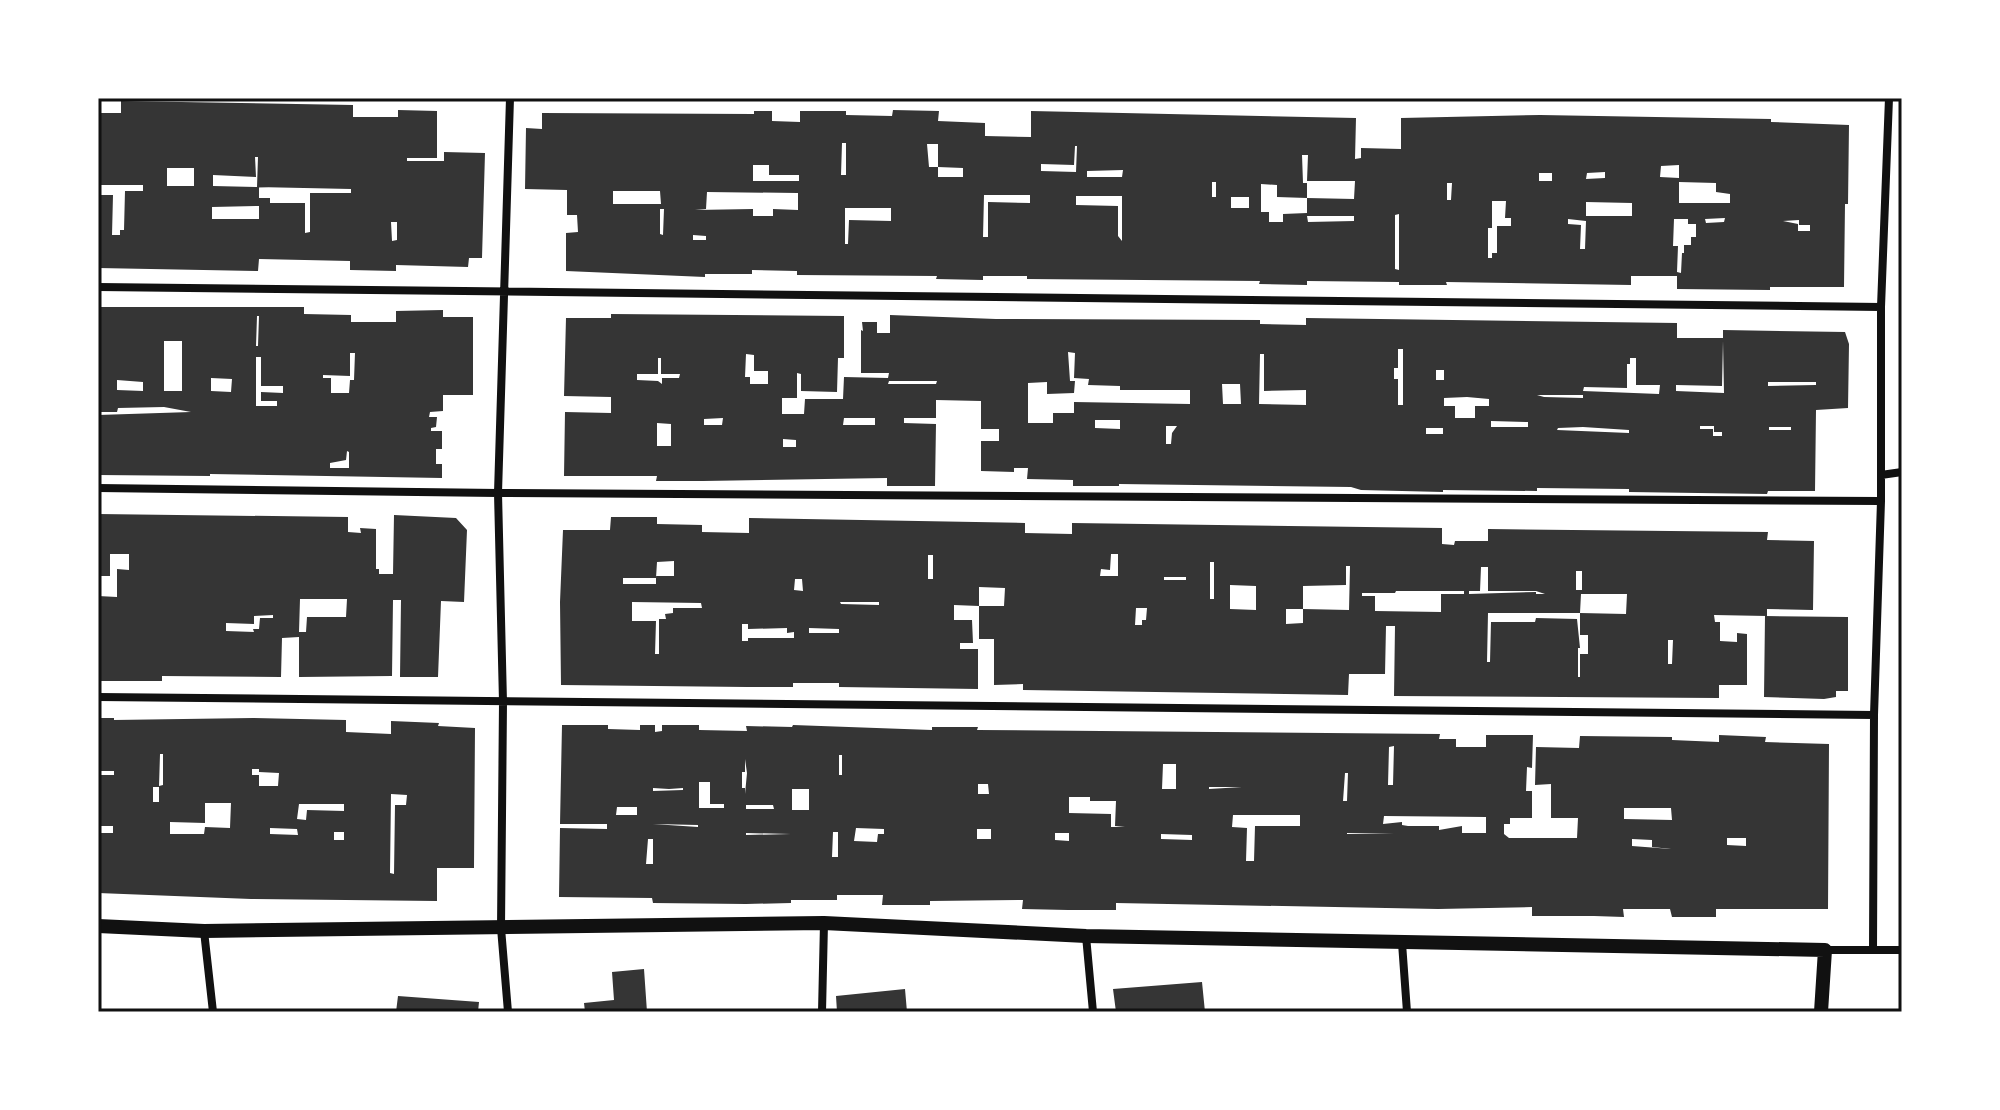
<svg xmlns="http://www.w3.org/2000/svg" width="2000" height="1110" font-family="Quicksand,sans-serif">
	<rect width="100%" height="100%" fill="#fff"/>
	<path fill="#353535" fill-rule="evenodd" d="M 121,101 L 353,105 L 353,117 L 398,117 L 398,110 L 437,111 L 437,158 L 407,158 L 407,161 L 444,161 L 444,152 L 485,153 L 482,258 L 469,258 L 468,267 L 396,265 L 396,271 L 350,270 L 350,261 L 259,259 L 258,271 L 98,268 L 98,195 L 113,195 L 112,235 L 120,235 L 120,230 L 124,230 L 125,191 L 143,191 L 143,185 L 98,185 L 98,160 L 100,160 L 98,113 L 121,113 ZM 255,157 L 258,157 L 257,187 L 351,189 L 351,193 L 310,193 L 310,232 L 305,233 L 305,203 L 270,203 L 270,198 L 259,198 L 259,187 L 213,186 L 213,175 L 256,177 ZM 167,168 L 194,168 L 194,186 L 167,186 ZM 259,206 L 259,219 L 212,219 L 212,207 ZM 391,222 L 397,222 L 397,240 L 392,241 Z
		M 893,110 L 939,111 L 938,121 L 985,123 L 985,136 L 1031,137 L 1031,111 L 1356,118 L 1355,159 L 1361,158 L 1361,148 L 1401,149 L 1401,118 L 1540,115 L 1771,119 L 1771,122 L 1849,125 L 1848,204 L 1845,204 L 1844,287 L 1770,287 L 1770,290 L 1677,289 L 1677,276 L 1631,276 L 1631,285 L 1446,282 L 1447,285 L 1399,285 L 1399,282 L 1307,281 L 1307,285 L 1259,284 L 1260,281 L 1027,279 L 1027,276 L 983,276 L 983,280 L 936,279 L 937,276 L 797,275 L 797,271 L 752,270 L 752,274 L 705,274 L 705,277 L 566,271 L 566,233 L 578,232 L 577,215 L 567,215 L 567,190 L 525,189 L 526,128 L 542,129 L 542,113 L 754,114 L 754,111 L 772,111 L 772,121 L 800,122 L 800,111 L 846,111 L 846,115 L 892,116 ZM 842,143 L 846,143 L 846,175 L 841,175 ZM 927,144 L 938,144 L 938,167 L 963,168 L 963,177 L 938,177 L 938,167 L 929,167 ZM 1075,146 L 1077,146 L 1076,172 L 1041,171 L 1041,164 L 1074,165 ZM 1302,155 L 1308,155 L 1307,181 L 1355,181 L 1354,199 L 1307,198 L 1307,213 L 1283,214 L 1283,222 L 1269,222 L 1269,212 L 1261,212 L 1261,184 L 1277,185 L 1277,197 L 1307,198 L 1307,183 L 1303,183 ZM 753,165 L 769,165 L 769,175 L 799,175 L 799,181 L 753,181 ZM 1679,165 L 1679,178 L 1660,177 L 1661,166 ZM 1123,170 L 1122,177 L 1087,177 L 1087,171 ZM 1605,172 L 1605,178 L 1586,179 L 1587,173 ZM 1539,173 L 1552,173 L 1552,181 L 1539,181 ZM 1212,182 L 1216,182 L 1216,197 L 1212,197 ZM 1679,182 L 1716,183 L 1716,192 L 1730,194 L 1730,203 L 1679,203 ZM 1447,183 L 1452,183 L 1451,200 L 1447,200 ZM 613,191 L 660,191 L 661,204 L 613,204 ZM 707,192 L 798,193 L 798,210 L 773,209 L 773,216 L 753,216 L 753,209 L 695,210 L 706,209 ZM 984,195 L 1030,195 L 1030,203 L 988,202 L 988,237 L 983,237 ZM 1076,196 L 1122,196 L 1122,241 L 1118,236 L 1118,206 L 1076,205 ZM 1231,197 L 1249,197 L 1249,208 L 1231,208 ZM 1492,201 L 1506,201 L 1505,218 L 1511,218 L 1511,226 L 1497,226 L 1497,253 L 1492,253 L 1492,258 L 1488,258 L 1488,228 L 1492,228 ZM 1586,202 L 1632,203 L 1632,216 L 1586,216 ZM 845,208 L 891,208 L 891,221 L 849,220 L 848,244 L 845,244 ZM 660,209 L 664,209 L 663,235 L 660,234 ZM 1399,214 L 1399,270 L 1395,269 L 1395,215 ZM 1307,216 L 1354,216 L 1354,221 L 1308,222 ZM 1725,218 L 1724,222 L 1706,223 L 1705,219 ZM 1568,219 L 1586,221 L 1585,249 L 1580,249 L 1581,225 L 1568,224 ZM 1674,219 L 1688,219 L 1688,224 L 1696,224 L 1696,237 L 1691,237 L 1691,245 L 1684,245 L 1684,253 L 1682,253 L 1681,273 L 1677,272 L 1678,246 L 1673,246 ZM 1799,220 L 1799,225 L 1810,225 L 1810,231 L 1798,231 L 1798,224 L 1783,221 ZM 693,235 L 706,236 L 706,240 L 693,240 Z
		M 98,307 L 304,307 L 304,314 L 351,315 L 351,322 L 396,322 L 396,311 L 443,310 L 443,317 L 473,317 L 473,395 L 443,395 L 443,411 L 430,412 L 429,417 L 437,417 L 436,427 L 431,428 L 431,431 L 442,431 L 442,449 L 436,449 L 436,464 L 442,464 L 442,478 L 210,474 L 210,476 L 98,475 L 98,415 L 191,412 L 164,407 L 118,408 L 117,412 L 98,412 ZM 257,316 L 259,316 L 258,346 L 256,346 ZM 164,341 L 182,341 L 182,391 L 164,391 ZM 350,353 L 355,353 L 354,380 L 350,380 L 349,393 L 331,393 L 331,378 L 323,378 L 323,375 L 350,376 ZM 256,357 L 261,357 L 261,386 L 283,386 L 283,393 L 261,392 L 261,401 L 277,401 L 277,406 L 256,406 ZM 211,378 L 232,379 L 231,392 L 211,391 ZM 117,380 L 143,382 L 143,391 L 117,390 ZM 347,451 L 349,452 L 349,468 L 330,468 L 330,463 L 346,460 Z
		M 611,314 L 844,316 L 844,358 L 838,358 L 837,392 L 801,391 L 801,374 L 797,373 L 797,398 L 782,398 L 782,414 L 804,414 L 805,399 L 843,399 L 844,377 L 888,378 L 889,373 L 861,373 L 861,330 L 863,331 L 862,322 L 877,322 L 877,333 L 890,333 L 890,315 L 996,319 L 1260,320 L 1260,324 L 1306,325 L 1306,318 L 1677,323 L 1677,338 L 1723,338 L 1723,330 L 1845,332 L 1849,344 L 1848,408 L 1816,410 L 1815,491 L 1768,491 L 1767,494 L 1629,492 L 1629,489 L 1537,488 L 1537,491 L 1443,490 L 1443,492 L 1361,490 L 1351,487 L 1119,484 L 1119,486 L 1073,486 L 1073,480 L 1027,479 L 1028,468 L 1014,468 L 1014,472 L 981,471 L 981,441 L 999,441 L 999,429 L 981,429 L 981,401 L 936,400 L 936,418 L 904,418 L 904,423 L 936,424 L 935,486 L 887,486 L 887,478 L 703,481 L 656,481 L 657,476 L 564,476 L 565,412 L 611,413 L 611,397 L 564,396 L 566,318 L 611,318 ZM 1723,341 L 1724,393 L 1676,391 L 1676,385 L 1722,386 ZM 1398,349 L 1403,349 L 1403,405 L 1398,405 L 1398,379 L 1394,379 L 1394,368 L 1398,368 ZM 1068,352 L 1075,353 L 1074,378 L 1089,379 L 1088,385 L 1120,386 L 1120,390 L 1190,390 L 1190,404 L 1074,402 L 1074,413 L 1053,413 L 1053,423 L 1028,423 L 1028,383 L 1047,382 L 1047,394 L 1074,393 L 1075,381 L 1070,381 ZM 746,354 L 754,355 L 754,371 L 768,371 L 768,384 L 750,384 L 750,377 L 745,377 ZM 1260,354 L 1264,354 L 1264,391 L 1306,390 L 1306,405 L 1259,404 ZM 658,358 L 661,358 L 661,374 L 680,374 L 679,378 L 662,378 L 662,384 L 658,381 L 637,380 L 637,374 L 658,374 ZM 1630,358 L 1636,358 L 1636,385 L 1660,385 L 1659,394 L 1583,391 L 1584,387 L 1627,388 L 1627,364 L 1630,364 ZM 1436,370 L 1444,370 L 1444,380 L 1436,380 ZM 889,381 L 937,381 L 936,384 L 888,384 ZM 1768,382 L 1816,382 L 1816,385 L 1768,386 ZM 1222,384 L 1240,384 L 1241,404 L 1223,404 ZM 1537,395 L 1583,395 L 1583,398 L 1544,397 ZM 1467,397 L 1489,399 L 1489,406 L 1475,406 L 1475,418 L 1455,418 L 1455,406 L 1444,406 L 1444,398 ZM 723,418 L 722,425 L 704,425 L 704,419 ZM 844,418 L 875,418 L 875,425 L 843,425 ZM 1095,420 L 1120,420 L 1120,429 L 1095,428 ZM 1491,421 L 1528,422 L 1528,427 L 1491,427 ZM 657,423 L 671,424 L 671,446 L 657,446 ZM 1166,426 L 1177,426 L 1172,433 L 1171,444 L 1166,444 ZM 1700,426 L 1714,426 L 1714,432 L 1722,432 L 1722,436 L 1713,436 L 1713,429 L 1700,429 ZM 1583,427 L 1629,430 L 1629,433 L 1557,430 L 1558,428 ZM 1769,427 L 1791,427 L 1791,430 L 1769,430 ZM 1426,428 L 1443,428 L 1443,434 L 1426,434 ZM 783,439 L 796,440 L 796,447 L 783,447 Z
		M 98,514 L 348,517 L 348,532 L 361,533 L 360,528 L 376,529 L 376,569 L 379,569 L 379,574 L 393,574 L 394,515 L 456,518 L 467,530 L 464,602 L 441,601 L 438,677 L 400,677 L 401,600 L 393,600 L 392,676 L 299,677 L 299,637 L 282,638 L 281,677 L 162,676 L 162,681 L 98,681 L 98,596 L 117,597 L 117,569 L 129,570 L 129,554 L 110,554 L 110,576 L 98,576 ZM 300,599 L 347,599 L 346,617 L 307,617 L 306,632 L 299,632 ZM 273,615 L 273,618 L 260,618 L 259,629 L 253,629 L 254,632 L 226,631 L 226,623 L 254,624 L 254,616 Z
		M 611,517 L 657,517 L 657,524 L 702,525 L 702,532 L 749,533 L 749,518 L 1025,523 L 1025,533 L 1072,534 L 1072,523 L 1442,528 L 1442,544 L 1454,545 L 1455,541 L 1488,541 L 1488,529 L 1768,532 L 1767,540 L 1814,541 L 1813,610 L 1767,609 L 1767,616 L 1714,615 L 1715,622 L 1720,622 L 1720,641 L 1737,642 L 1737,633 L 1747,634 L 1747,685 L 1719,685 L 1719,698 L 1394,696 L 1395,626 L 1386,626 L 1385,674 L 1349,674 L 1348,695 L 1023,690 L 1023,684 L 994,685 L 994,639 L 979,639 L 979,606 L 954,605 L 954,620 L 972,620 L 973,643 L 960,643 L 960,649 L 978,649 L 978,689 L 839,687 L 839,683 L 793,683 L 793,687 L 747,687 L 561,685 L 560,602 L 563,530 L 610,530 ZM 1111,554 L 1118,554 L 1118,576 L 1100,576 L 1101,569 L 1110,570 ZM 928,555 L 933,555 L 933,579 L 928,579 ZM 674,561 L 674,576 L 656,576 L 656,584 L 623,584 L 623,578 L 656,578 L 657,562 ZM 1210,562 L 1214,562 L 1214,599 L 1210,599 ZM 1346,566 L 1350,566 L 1349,610 L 1303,609 L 1303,623 L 1286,624 L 1286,609 L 1303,609 L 1303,586 L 1346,585 ZM 1481,567 L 1488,567 L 1488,591 L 1536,591 L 1545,594 L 1536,594 L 1536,592 L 1469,594 L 1469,591 L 1480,591 ZM 1576,571 L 1582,571 L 1582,590 L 1576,590 ZM 1164,577 L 1186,577 L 1186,580 L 1164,580 ZM 795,579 L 802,579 L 803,591 L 794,590 ZM 1230,585 L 1256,586 L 1256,610 L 1230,609 ZM 979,587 L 1005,588 L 1004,606 L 979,606 ZM 1396,591 L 1464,591 L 1464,594 L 1441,594 L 1441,612 L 1375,611 L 1375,596 L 1362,596 L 1362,593 L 1395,593 ZM 1581,594 L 1627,594 L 1626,614 L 1580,613 L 1580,635 L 1588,635 L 1588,654 L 1580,654 L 1580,677 L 1578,677 L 1578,648 L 1580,648 L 1577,619 L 1536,618 L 1535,622 L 1491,622 L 1490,662 L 1487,662 L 1488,613 L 1580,613 ZM 632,602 L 701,603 L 702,608 L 673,608 L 673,613 L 665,614 L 666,619 L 659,619 L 659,654 L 655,654 L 656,621 L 632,621 ZM 840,602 L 879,602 L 879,605 L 841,604 ZM 1136,608 L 1147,608 L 1146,620 L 1142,620 L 1142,625 L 1135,625 ZM 742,624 L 748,624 L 748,629 L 787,628 L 787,633 L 794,632 L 794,638 L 748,638 L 748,641 L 742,641 ZM 809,628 L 839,629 L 839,633 L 809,633 ZM 1668,640 L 1673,640 L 1672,664 L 1668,664 Z
		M 1765,616 L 1848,617 L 1848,691 L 1836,691 L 1836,697 L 1824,699 L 1764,697 Z
		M 98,718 L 114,718 L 114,720 L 253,718 L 346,720 L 346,732 L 391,734 L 391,721 L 439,723 L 438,726 L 475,728 L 474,868 L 437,868 L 437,901 L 251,899 L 98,893 L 98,833 L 113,833 L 113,826 L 98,826 L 98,775 L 114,775 L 114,771 L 98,771 ZM 160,754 L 163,754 L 163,785 L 159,786 L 159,802 L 153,802 L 153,787 L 159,787 ZM 252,769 L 259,769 L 259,772 L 279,773 L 278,786 L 259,786 L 259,775 L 252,775 ZM 391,794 L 407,795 L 406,805 L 395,805 L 394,874 L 390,873 ZM 205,803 L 231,803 L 230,828 L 205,827 L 204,834 L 170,834 L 170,822 L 205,823 ZM 299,804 L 344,804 L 344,811 L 307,810 L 306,820 L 297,819 ZM 270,828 L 297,829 L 298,835 L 270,834 ZM 334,832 L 344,832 L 344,840 L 334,840 Z
		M 562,725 L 608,725 L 608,729 L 640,730 L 640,725 L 655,725 L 655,732 L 662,731 L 662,725 L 699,725 L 699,730 L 747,731 L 746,726 L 792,727 L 793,725 L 932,730 L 932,727 L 978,727 L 977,730 L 1440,734 L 1439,739 L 1456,739 L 1456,747 L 1486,747 L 1486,735 L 1533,735 L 1532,768 L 1527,767 L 1526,791 L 1532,791 L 1532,818 L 1510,818 L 1510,824 L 1504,824 L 1504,834 L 1509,838 L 1577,838 L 1578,818 L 1551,818 L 1551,784 L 1535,785 L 1536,747 L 1579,748 L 1580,736 L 1672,737 L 1672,740 L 1719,742 L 1719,735 L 1766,737 L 1765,742 L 1829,744 L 1828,909 L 1716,909 L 1716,917 L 1672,917 L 1670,909 L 1623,909 L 1624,917 L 1594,916 L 1532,916 L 1532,907 L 1438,909 L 1116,903 L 1116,910 L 1068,910 L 1022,909 L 1023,900 L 930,901 L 930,905 L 882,905 L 883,895 L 837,895 L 837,900 L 791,900 L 791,903 L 746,904 L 653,903 L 652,898 L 559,897 L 560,828 L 607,829 L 607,824 L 560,824 ZM 1394,746 L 1393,785 L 1388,785 L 1389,747 ZM 839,755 L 842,755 L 842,775 L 839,775 ZM 745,759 L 747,773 L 745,794 L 745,788 L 742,788 L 742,772 L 745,772 ZM 1163,764 L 1176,764 L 1176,789 L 1162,789 ZM 1345,773 L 1348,773 L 1347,801 L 1343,801 ZM 699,782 L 710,782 L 710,804 L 724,804 L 724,808 L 699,808 ZM 978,784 L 988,784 L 989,794 L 978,794 ZM 1209,787 L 1242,787 L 1209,789 ZM 653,788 L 669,789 L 683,788 L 683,790 L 653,791 ZM 792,789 L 809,789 L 809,810 L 792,810 ZM 1069,797 L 1090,797 L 1090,801 L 1116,801 L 1115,826 L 1125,827 L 1111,827 L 1111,814 L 1069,813 ZM 746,805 L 773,805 L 774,809 L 746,809 ZM 617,807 L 637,807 L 637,815 L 616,815 ZM 1624,808 L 1671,808 L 1672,820 L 1624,819 ZM 1233,815 L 1300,815 L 1300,826 L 1255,826 L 1254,861 L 1246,861 L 1247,828 L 1232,827 ZM 1384,816 L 1486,817 L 1486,833 L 1462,833 L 1462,826 L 1439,830 L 1439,826 L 1408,826 L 1402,825 L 1402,822 L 1383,824 ZM 653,824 L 698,825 L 698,827 ZM 856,828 L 884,829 L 884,834 L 878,834 L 877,842 L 854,841 ZM 977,829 L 991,829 L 991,839 L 977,839 ZM 833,832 L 838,832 L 838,857 L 832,857 ZM 746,833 L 791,834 L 746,835 ZM 1055,833 L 1069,833 L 1069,841 L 1055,840 ZM 1347,833 L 1394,833 L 1347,834 ZM 1161,834 L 1192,835 L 1192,840 L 1161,839 ZM 1727,838 L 1746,838 L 1746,846 L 1727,845 ZM 648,839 L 653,839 L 653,864 L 646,864 ZM 1632,839 L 1652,840 L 1652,847 L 1671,849 L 1632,846 Z
		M 644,969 L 647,1012 L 585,1012 L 584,1003 L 614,1000 L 612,972 Z
		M 1202,982 L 1205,1012 L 1116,1012 L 1113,989 Z
		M 905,989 L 907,1012 L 837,1012 L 836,996 Z
		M 398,996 L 479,1002 L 478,1012 L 396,1012 Z"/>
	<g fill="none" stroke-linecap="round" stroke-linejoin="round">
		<path stroke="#111" stroke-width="8" d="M 98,287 L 1881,307
			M 1881,475 L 1902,472
			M 98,488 L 498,493 L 1881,501
			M 98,697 L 1874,715
			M 204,931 L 213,1012
			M 1086,936 L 1093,1012
			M 1402,943 L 1407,1012
			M 1825,950 L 1902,950
			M 1873,950 L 1874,715 L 1881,501 L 1881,307 L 1889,98
			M 508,1012 L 501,928 L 503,702 L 498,493 L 510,98
			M 822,1012 L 824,923"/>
		<path stroke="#111" stroke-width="14" d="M 98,926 L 204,931 L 824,923 L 1086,936 L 1825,950 L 1821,1012"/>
	</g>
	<rect width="2000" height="1110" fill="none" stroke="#ffffff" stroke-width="200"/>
	<rect x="100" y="100" width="1800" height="910" fill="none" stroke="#111" stroke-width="3"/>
</svg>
